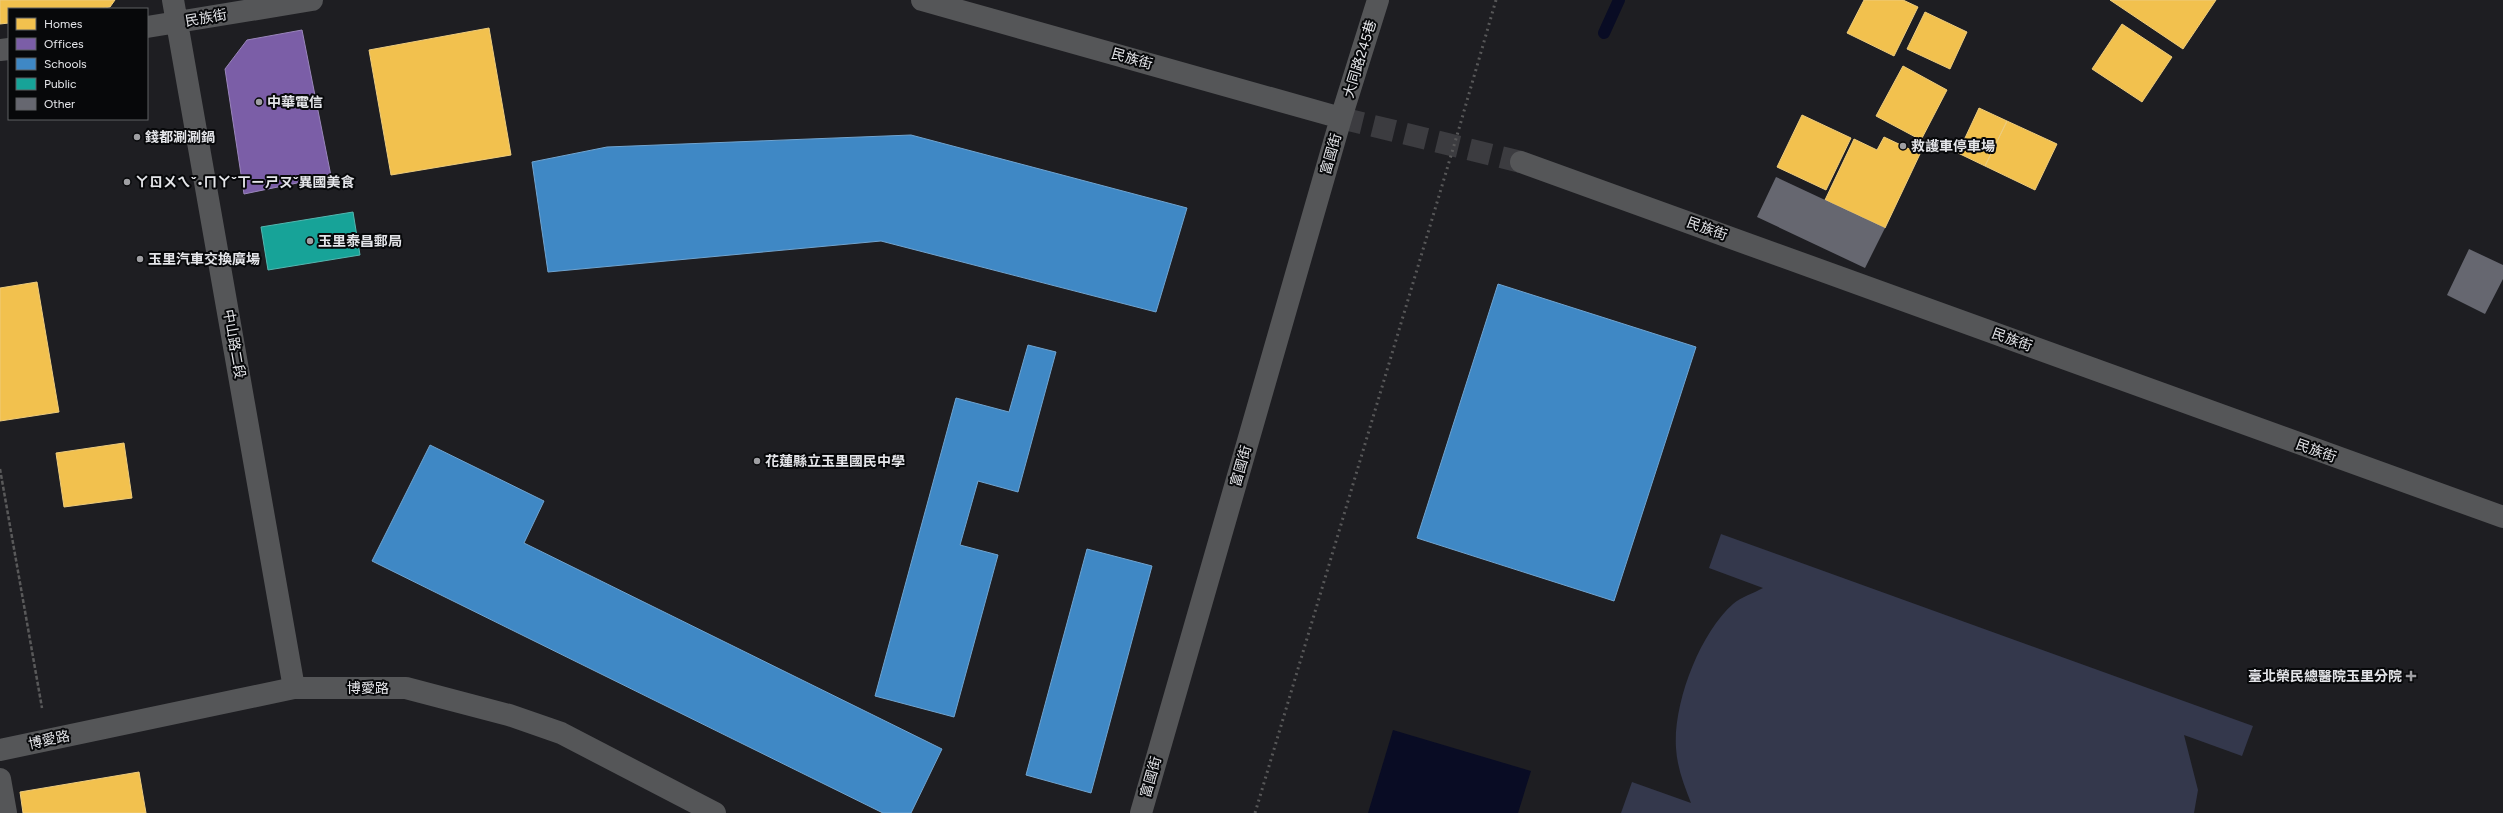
<svg xmlns="http://www.w3.org/2000/svg" width="2503" height="813" font-family="Figtree,'Noto Sans TC',sans-serif">
	<rect width="100%" height="100%" fill="#1e1e22"/>
	<path fill="#34384c" d="M 1721,534 L 2253,726 L 2242,756 L 2184,735 L 2198,790 L 2194,813 L 1621,813 L 1632,782 L 1691,803 C 1684,785 1677,767 1676,748 C 1673,703 1700,633 1733,604 C 1741,597 1754,593 1763,588 L 1709,568 Z"/>
	<path fill="#090c24" d="M 1393,730 L 1531,771 L 1518,813 L 1368,813 Z"/>
	<path fill="#f2c14e" stroke="#eecc7c" d="M 0,0 L 115,0 L 110,7 L 98,9 L 9,9 L 9,23 L 0,24 Z
		M 1864,0 L 1903,0 L 1918,7 L 1894,56 L 1847,33 Z
		M 2110,0 L 2216,0 L 2183,49 Z
		M 1925,12 L 1967,32 L 1950,69 L 1907,49 Z
		M 2122,24 L 2172,57 L 2142,102 L 2092,69 Z
		M 489,28 L 511,155 L 391,175 L 369,50 Z
		M 1903,66 L 1947,90 L 1921,140 L 1876,116 Z
		M 1979,108 L 2007,121 L 1985,166 L 1958,153 Z
		M 1802,115 L 1851,138 L 1826,190 L 1777,167 Z
		M 2007,121 L 2057,144 L 2035,190 L 1985,166 Z
		M 1884,137 L 1920,154 L 1885,228 L 1825,200 L 1854,139 L 1877,150 Z
		M 37,282 L 59,412 L 0,421 L 0,288 Z
		M 124,443 L 132,498 L 64,507 L 56,453 Z
		M 139,772 L 146,813 L 23,813 L 20,792 Z"/>
	<path fill="#7b5ea7" stroke="#9a86bb" d="M 302,30 L 331,176 L 244,194 L 225,69 L 247,40 Z"/>
	<path fill="#3f88c5" stroke="#70a4d0" d="M 911,135 L 1187,208 L 1156,312 L 881,241 L 548,272 L 532,162 L 607,147 Z
		M 1498,284 L 1696,347 L 1614,601 L 1417,538 Z
		M 1028,345 L 1056,352 L 1018,492 L 978,481 L 960,545 L 998,555 L 954,717 L 875,696 L 956,398 L 1009,412 Z
		M 430,445 L 544,501 L 524,543 L 942,749 L 911,813 L 883,813 L 372,561 Z
		M 1087,549 L 1152,566 L 1091,793 L 1026,775 Z"/>
	<path fill="#17a398" stroke="#54b7b0" d="M 353,212 L 360,255 L 268,270 L 261,227 Z"/>
	<g fill="none" stroke-linecap="round" stroke-linejoin="round">
		<path stroke="#090c24" stroke-width="12" d="M 1604,33 L 1619,0"/>
	</g>
	<path fill="#666770" d="M 1776,177 L 1885,228 L 1865,268 L 1757,217 Z
		M 2469,249 L 2503,265 L 2503,279 L 2485,314 L 2447,295 Z"/>
	<g fill="none" stroke-linecap="round" stroke-linejoin="round">
		<path stroke="#3c3c40" stroke-width="22" stroke-dasharray="22 11" stroke-linecap="butt" d="M 1341,118 L 1521,162"/>
		<path stroke="#59595a" stroke-width="2.5" stroke-dasharray="4 2" stroke-linecap="butt" d="M 0,469 L 42,708"/>
		<path stroke="#555658" stroke-width="22" d="M 173,0 L 294,688
			M 922,0 L 1341,118
			M 147,27 L 312,0
			M 0,50 L 9,49
			M 1521,162 L 2503,517
			M 0,750 L 294,688 L 406,688 L 509,715 L 561,733 L 715,813
			M 0,779 L 6,813
			M 1141,813 L 1341,118 L 1378,0"/>
		<path stroke="#585859" stroke-width="3" stroke-dasharray="2 4" stroke-linecap="butt" d="M 1255,813 L 1458,132 L 1496,0"/>
	</g>
	<g fill="#9f9fa3" stroke="#07080a" stroke-width="1.5">
		<circle cx="259" cy="102" r="4"/>
		<circle cx="137" cy="137" r="4"/>
		<circle cx="1903" cy="146" r="4"/>
		<circle cx="127" cy="182" r="4"/>
		<circle cx="310" cy="241" r="4"/>
		<circle cx="140" cy="259" r="4"/>
		<circle cx="757" cy="461" r="4"/>
		<path d="M2409 670h4v4h4v4h-4v4h-4v-4h-4v-4h4z"/>
	</g>
	<g text-anchor="middle" dominant-baseline="central" stroke-width="4" stroke-linejoin="round" paint-order="stroke">
		<g font-size="14" fill="#e4e5e9" stroke="#07080a">
			<text transform="translate(206 18) rotate(-10)">民族街</text>
			<text transform="translate(1132 59) rotate(16)">民族街</text>
			<text transform="translate(1360 59) rotate(-73)">大同路245巷</text>
			<text transform="translate(1331 154) rotate(-74)">富國街</text>
			<text transform="translate(1707 229) rotate(20)">民族街</text>
			<text transform="translate(2012 340) rotate(20)">民族街</text>
			<text transform="translate(234 344) rotate(80)">中山路二段</text>
			<text transform="translate(2316 451) rotate(20)">民族街</text>
			<text transform="translate(1241 466) rotate(-74)">富國街</text>
			<text x="368" y="688">博愛路</text>
			<text transform="translate(49 740) rotate(-12)">博愛路</text>
			<text transform="translate(1151 777) rotate(-74)">富國街</text>
		</g>
		<g font-size="14" font-weight="bold" fill="#e4e5e9" stroke="#07080a" text-anchor="start">
			<text x="267" y="102">中華電信</text>
			<text x="145" y="137">錢都涮涮鍋</text>
			<text x="1911" y="146">救護車停車場</text>
			<text x="135" y="182">ㄚㄖㄨㄟˇ•ㄇㄚˇㄒㄧㄕㄡˇ異國美食</text>
			<text x="318" y="241">玉里泰昌郵局</text>
			<text x="148" y="259">玉里汽車交換廣場</text>
			<text x="765" y="461">花蓮縣立玉里國民中學</text>
			<text x="2402" y="676" text-anchor="end">臺北榮民總醫院玉里分院</text>
		</g>
	</g>
	<rect x="8" y="8" width="140" height="112" fill="#07080a" stroke="#5f6063"/>
	<rect x="16" y="18" width="20" height="12" fill="#f2c14e" stroke="#5f6063"/>
	<text x="44" y="28" font-size="12" fill="#e4e5e9">Homes</text>
	<rect x="16" y="38" width="20" height="12" fill="#7b5ea7" stroke="#5f6063"/>
	<text x="44" y="48" font-size="12" fill="#e4e5e9">Offices</text>
	<rect x="16" y="58" width="20" height="12" fill="#3f88c5" stroke="#5f6063"/>
	<text x="44" y="68" font-size="12" fill="#e4e5e9">Schools</text>
	<rect x="16" y="78" width="20" height="12" fill="#17a398" stroke="#5f6063"/>
	<text x="44" y="88" font-size="12" fill="#e4e5e9">Public</text>
	<rect x="16" y="98" width="20" height="12" fill="#666770" stroke="#5f6063"/>
	<text x="44" y="108" font-size="12" fill="#e4e5e9">Other</text>
</svg>
